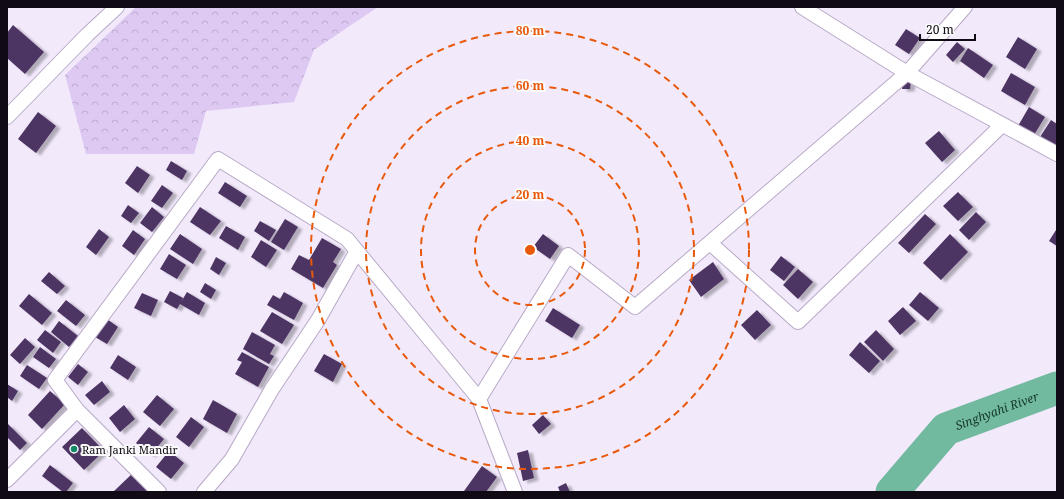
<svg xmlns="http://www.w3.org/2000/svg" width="1064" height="499" font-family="'Noto Serif',serif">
	<defs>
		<pattern id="forest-crowns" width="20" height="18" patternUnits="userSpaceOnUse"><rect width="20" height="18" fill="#dec9f3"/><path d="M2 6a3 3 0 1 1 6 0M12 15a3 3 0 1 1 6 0" fill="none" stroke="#bdabcf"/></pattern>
		<filter id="shadow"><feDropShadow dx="4.5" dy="2.5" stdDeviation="1" flood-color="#0004"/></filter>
	</defs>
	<rect width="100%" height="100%" fill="#f2e9fb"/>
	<path fill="url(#forest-crowns)" d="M 136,7 L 378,7 L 314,50 L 294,102 L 206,111 L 194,154 L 86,154 L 65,75 Z"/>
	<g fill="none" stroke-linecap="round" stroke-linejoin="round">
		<path stroke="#71b99f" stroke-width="33" id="s1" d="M 892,492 L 946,429 L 1057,388"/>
	</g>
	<path fill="#4e3463" filter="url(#shadow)" d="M 13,25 L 44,52 L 25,74 L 7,58 L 7,33 Z
		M 906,29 L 920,38 L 909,54 L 895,45 Z
		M 1018,37 L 1037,49 L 1025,69 L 1006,57 Z
		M 957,42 L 965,49 L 953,62 L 946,55 Z
		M 968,48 L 993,65 L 984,78 L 960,61 Z
		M 1011,73 L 1035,87 L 1025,105 L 1001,91 Z
		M 903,81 L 911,82 L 910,89 L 902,89 Z
		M 1029,107 L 1045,117 L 1034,135 L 1018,126 Z
		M 38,112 L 56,126 L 36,153 L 18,139 Z
		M 1051,120 L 1057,124 L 1057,147 L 1040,137 Z
		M 939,131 L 955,150 L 942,162 L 925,143 Z
		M 171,161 L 187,171 L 182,180 L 166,170 Z
		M 137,166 L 150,175 L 138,193 L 125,183 Z
		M 225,182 L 247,196 L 240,207 L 218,193 Z
		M 162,185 L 173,193 L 162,208 L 151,201 Z
		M 958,192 L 973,207 L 958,221 L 943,206 Z
		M 128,205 L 139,213 L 131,223 L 121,216 Z
		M 152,207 L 164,217 L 152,232 L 140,223 Z
		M 200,207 L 221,221 L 210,235 L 190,222 Z
		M 976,212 L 986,222 L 969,240 L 959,230 Z
		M 925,214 L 936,224 L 909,253 L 898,243 Z
		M 285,219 L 298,227 L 284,250 L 271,242 Z
		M 260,221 L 276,230 L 269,241 L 254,231 Z
		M 226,226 L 245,237 L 238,250 L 219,238 Z
		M 99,229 L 109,237 L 96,255 L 86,247 Z
		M 133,230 L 145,239 L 134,255 L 122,246 Z
		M 1056,230 L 1057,231 L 1057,246 L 1049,241 Z
		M 180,234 L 202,249 L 193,264 L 170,249 Z
		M 543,234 L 559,246 L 550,259 L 533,247 Z
		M 950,234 L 968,252 L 941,280 L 923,263 Z
		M 322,238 L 341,249 L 333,262 L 337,265 L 323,288 L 291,269 L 299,255 L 309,260 Z
		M 261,240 L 277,250 L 266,267 L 251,257 Z
		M 169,254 L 186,265 L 177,279 L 160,269 Z
		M 781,256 L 795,267 L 784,281 L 770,270 Z
		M 216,257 L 226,263 L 219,275 L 210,269 Z
		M 713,262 L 724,279 L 701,297 L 689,280 Z
		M 798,269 L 813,282 L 798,299 L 783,285 Z
		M 49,272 L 65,286 L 57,294 L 41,281 Z
		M 205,283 L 216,290 L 211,299 L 200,292 Z
		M 170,291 L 183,298 L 181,302 L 187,292 L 205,303 L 199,315 L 180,304 L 177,309 L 164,302 Z
		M 284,292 L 303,303 L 294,320 L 267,305 L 273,295 L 280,299 Z
		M 920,292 L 939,308 L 928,321 L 909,305 Z
		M 142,293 L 158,300 L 151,316 L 134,308 Z
		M 29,294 L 52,313 L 42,325 L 19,306 Z
		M 66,300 L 85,315 L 76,326 L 57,311 Z
		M 903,307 L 916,321 L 900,335 L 888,321 Z
		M 553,308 L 580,325 L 572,338 L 545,321 Z
		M 757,310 L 771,325 L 755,340 L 741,325 Z
		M 272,312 L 294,325 L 282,344 L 260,331 Z
		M 107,319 L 118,327 L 107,344 L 95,337 Z
		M 59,321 L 78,336 L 69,347 L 51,332 Z
		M 45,330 L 61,342 L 53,353 L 37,340 Z
		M 876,330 L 894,349 L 883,361 L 864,342 Z
		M 252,332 L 275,345 L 270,354 L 274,356 L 269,364 L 243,349 Z
		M 25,338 L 35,347 L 20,364 L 10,355 Z
		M 860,342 L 880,361 L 869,373 L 849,355 Z
		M 40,347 L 56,359 L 49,368 L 33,357 Z
		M 242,352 L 269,367 L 258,387 L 235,374 L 242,362 L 237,360 Z
		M 324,354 L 342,364 L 333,382 L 314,371 Z
		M 118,355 L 136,367 L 128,380 L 110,368 Z
		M 78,364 L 88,372 L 78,385 L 68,377 Z
		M 27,365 L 47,378 L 39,389 L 20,376 Z
		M 102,381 L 110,392 L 94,405 L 85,395 Z
		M 7,384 L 18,391 L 12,401 L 7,397 Z
		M 50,391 L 65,404 L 42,429 L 28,415 Z
		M 157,395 L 174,409 L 160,426 L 143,412 Z
		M 213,400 L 237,414 L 227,433 L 203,419 Z
		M 124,405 L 135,419 L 120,432 L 109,418 Z
		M 543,415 L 551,424 L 539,434 L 532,425 Z
		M 191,417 L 204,427 L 189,447 L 176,437 Z
		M 8,424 L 27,443 L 20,450 L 7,437 L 7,426 Z
		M 149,427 L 164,439 L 151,455 L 136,443 Z
		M 82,428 L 104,451 L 84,470 L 62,447 Z
		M 528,450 L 534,478 L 523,481 L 517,453 Z
		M 169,451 L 184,463 L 171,479 L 156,467 Z
		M 50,465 L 73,483 L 66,492 L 63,492 L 42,476 Z
		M 482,466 L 497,477 L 486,492 L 466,492 L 464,491 Z
		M 133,473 L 151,492 L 113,492 Z
		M 566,483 L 570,492 L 560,492 L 558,487 Z"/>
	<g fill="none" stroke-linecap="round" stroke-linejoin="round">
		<g stroke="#b8a9c6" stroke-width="16">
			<path id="street" d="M 802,7 L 907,73 L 1057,154
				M 7,117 L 87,35 L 117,7
				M 710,243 L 798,322 L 1002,125
				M 479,399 L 568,255 L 635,307 L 907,73 L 965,7
				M 77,410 L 159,492
				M 7,480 L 77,410 L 55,380 L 218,159 L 347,239 L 479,399 L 515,492
				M 204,492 L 232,459 L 272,389 L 318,320 L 357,251"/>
		</g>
		<use href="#street" stroke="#fff" stroke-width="14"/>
	</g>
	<g fill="none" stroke="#e8590c" stroke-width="2" stroke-dasharray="7 5">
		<circle cx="530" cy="250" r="55"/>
		<circle cx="530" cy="250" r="109"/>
		<circle cx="530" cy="250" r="164"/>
		<circle cx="530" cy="250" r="219"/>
	</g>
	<circle fill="#128868" stroke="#fbfbfb" stroke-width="1.5" cx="74" cy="449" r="4"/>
	<g text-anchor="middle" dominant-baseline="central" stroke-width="4" stroke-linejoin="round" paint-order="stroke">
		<g font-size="11" fill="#100a14" stroke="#fbfbfb" text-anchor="start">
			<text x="82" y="449">Ram Janki Mandir</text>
		</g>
		<g font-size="12" font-style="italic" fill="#15372b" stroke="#fbfbfb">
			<text stroke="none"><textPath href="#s1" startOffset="137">Singhyahi River</textPath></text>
		</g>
	</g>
	<circle cx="530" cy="250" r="6" fill="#e8590c" stroke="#fbfbfb" stroke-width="2"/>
	<g font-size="12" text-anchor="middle" font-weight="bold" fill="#e8590c" stroke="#fbfbfb" stroke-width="4" stroke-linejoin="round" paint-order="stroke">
		<text x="530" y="35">80 m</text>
		<text x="530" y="90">60 m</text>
		<text x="530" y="145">40 m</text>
		<text x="530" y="199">20 m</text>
	</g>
	<rect width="1064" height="499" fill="none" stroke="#100a14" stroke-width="16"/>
	<path d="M920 34v6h55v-6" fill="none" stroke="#100a14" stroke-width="2"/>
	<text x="926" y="34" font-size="12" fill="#100a14" stroke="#fbfbfb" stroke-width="3" paint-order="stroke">20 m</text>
</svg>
